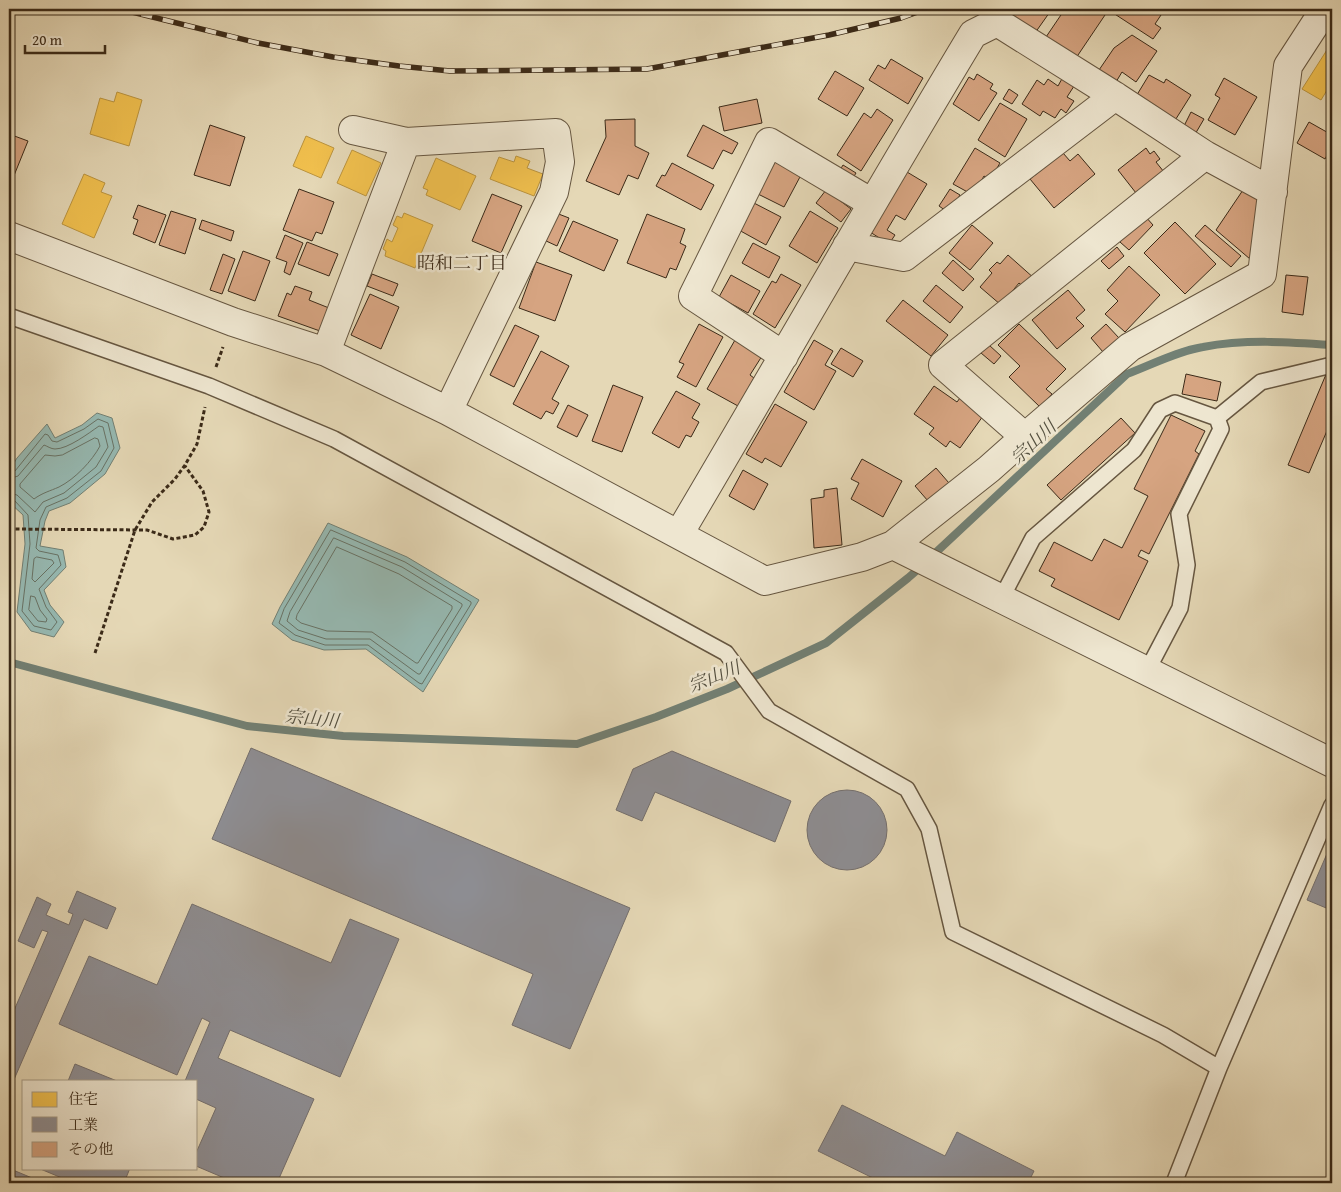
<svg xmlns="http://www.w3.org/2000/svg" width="1341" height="1192" font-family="'Gentium Book Plus','Noto Serif JP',serif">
	<rect width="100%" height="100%" fill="#e5d8b6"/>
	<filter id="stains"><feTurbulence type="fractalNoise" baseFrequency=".004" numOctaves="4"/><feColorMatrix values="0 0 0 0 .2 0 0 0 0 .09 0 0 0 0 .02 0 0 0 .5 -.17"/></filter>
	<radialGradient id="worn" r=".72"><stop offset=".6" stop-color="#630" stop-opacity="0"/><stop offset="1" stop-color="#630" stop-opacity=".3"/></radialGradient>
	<path fill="#96b9b2" stroke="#728074" d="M 97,413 L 112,418 L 120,448 L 105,474 L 70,503 L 49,511 L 45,521 L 40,546 L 63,550 L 66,567 L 44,590 L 50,605 L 64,622 L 54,637 L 31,631 L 17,612 L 25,544 L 23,515 L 9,502 L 9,471 L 17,458 L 47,424 L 55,438 L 82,425 Z
		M 328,523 L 407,557 L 479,600 L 423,692 L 366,649 L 324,650 L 292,640 L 272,624 L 280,607 Z"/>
	<path fill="#f2c14e" stroke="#bb943e" d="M 1332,42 L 1332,82 L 1321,100 L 1302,89 Z
		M 117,92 L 142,100 L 129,146 L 90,134 L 100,98 L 114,102 Z
		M 306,136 L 334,148 L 321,178 L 293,166 Z
		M 352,150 L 381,163 L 366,196 L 337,183 Z
		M 516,156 L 530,161 L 527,168 L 543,174 L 534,196 L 490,179 L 499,157 L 514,162 Z
		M 436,158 L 476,176 L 460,210 L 426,195 L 428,190 L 423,188 Z
		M 84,174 L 105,183 L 101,192 L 112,196 L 94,238 L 62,224 Z
		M 404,213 L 433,225 L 415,268 L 385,256 L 386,251 L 383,249 L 387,239 L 392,242 L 398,228 L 393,225 L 397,216 L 402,218 Z"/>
	<path fill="#8d8d92" stroke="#746f6d" d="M 251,748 L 630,908 L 570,1049 L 512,1025 L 533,974 L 212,839 Z
		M 672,751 L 791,801 L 775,842 L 655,792 L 642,821 L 616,810 L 633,769 Z
		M807 830a40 40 0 1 1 80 0a40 40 0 1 1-80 0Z
		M 1332,842 L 1332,908 L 1331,910 L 1307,900 Z
		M 77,891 L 116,908 L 107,929 L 84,919 L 9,1091 L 9,1022 L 48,932 L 42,930 L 34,948 L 18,941 L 37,897 L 51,904 L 46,915 L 69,925 L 73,914 L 68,912 Z
		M 192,904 L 331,963 L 350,919 L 399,939 L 340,1077 L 230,1030 L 218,1058 L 314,1099 L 277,1183 L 236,1183 L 196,1166 L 196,1153 L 216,1108 L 196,1099 L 196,1081 L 185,1081 L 210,1022 L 202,1018 L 177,1075 L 59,1024 L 89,956 L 157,985 Z
		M 75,1064 L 117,1081 L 68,1081 Z
		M 842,1105 L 945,1156 L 957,1132 L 1034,1171 L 1028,1183 L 936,1183 L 933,1182 L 932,1183 L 883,1183 L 818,1151 Z
		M 38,1168 L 130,1168 L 124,1183 L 74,1183 Z
		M 13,1170 L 44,1183 L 9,1183 Z"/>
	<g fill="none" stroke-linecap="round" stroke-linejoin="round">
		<path stroke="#687265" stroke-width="1" d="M 95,438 L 98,439 L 100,446 C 92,461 75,479 59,487 C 50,491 42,493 34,499 L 20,487 L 20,484 L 45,455 L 55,456 L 62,455 Z
			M 9,473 L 15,471 L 45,434 L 48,435 L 52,441 L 57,442 L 84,429 L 98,419 L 108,423 L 114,448 L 101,471 L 67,498 L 46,507 L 40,520 L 36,548 L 39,551 L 58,555 L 61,565 L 39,589 L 46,607 L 57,622 L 51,630 L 34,626 L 22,611 L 30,544 L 28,515 L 14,500 L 9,499
			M 9,479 L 18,476 L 44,445 C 47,446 51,449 55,449 C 68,449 89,433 99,426 L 103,427 L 108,447 L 96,467 L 64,493 L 43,502 L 35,512 L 17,495 L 9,493
			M 331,530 L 405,562 L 471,602 L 471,604 L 422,684 L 419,683 L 368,645 L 325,645 L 295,635 L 279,623 L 284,609 Z
			M 334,538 L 402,567 L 462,604 L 462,606 L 420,674 L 418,674 L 370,639 L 326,639 L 298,630 L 287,621 L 290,612 Z
			M 337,547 L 399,574 L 452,606 L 452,609 L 418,663 L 416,663 L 372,632 L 327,631 L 301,623 L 296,619 L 297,615 Z
			M 37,557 L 52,560 L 54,563 L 35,582 L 32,579 L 34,559 Z
			M 31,596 L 35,597 L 40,610 L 47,619 L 46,622 L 38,621 L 29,610 Z"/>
		<path stroke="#728074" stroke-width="8" d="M 931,557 L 1127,374 C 1151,365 1178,351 1203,347 C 1245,339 1289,342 1332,345
			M 9,662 L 247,726 L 343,736 L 577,744 L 656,717 L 727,689 L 826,643 L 908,578 L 923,565"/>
	</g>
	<path fill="#d6a481" stroke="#3b2a18" d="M 1015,9 L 1052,9 L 1035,33 L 1010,16 Z
		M 1065,9 L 1096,9 L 1105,15 L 1076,58 L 1046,37 Z
		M 1107,9 L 1165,9 L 1155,24 L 1161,28 L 1153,39 Z
		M 1132,35 L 1157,51 L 1136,82 L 1122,72 L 1116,82 L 1099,70 L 1114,48 Z
		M 891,59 L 923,78 L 908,104 L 869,80 L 878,65 L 885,69 Z
		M 835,71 L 864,88 L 847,116 L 818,99 Z
		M 977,74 L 993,84 L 990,89 L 997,93 L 979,121 L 953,104 L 969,77 L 974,80 Z
		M 1064,75 L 1076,83 L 1067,97 L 1074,101 L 1066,113 L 1061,109 L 1055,118 L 1043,111 L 1040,116 L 1022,104 L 1037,80 L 1044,85 L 1048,79 L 1058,86 Z
		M 1149,75 L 1164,83 L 1166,79 L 1191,95 L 1174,122 L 1135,98 Z
		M 1224,78 L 1257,97 L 1235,135 L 1208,120 L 1220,98 L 1215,95 Z
		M 1009,89 L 1018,95 L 1012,104 L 1003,99 Z
		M 757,99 L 762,123 L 724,131 L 719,107 Z
		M 1000,103 L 1027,119 L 1005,157 L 978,140 Z
		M 877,109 L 893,120 L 861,171 L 837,155 L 864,113 L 871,118 Z
		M 1191,112 L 1204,119 L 1194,136 L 1182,130 Z
		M 635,119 L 635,146 L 649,153 L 638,179 L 628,175 L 619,195 L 586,181 L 606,137 L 605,120 Z
		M 1309,122 L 1332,135 L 1332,146 L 1325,159 L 1297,143 Z
		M 210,125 L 245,137 L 230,186 L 194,175 Z
		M 703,125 L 738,143 L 732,154 L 723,150 L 713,169 L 687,156 Z
		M 9,134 L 28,141 L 13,178 L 9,177 Z
		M 975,148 L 1000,163 L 990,180 L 984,176 L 973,195 L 953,184 Z
		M 1146,148 L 1150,154 L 1154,151 L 1160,159 L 1156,162 L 1164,172 L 1136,193 L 1118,170 Z
		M 1063,153 L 1070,161 L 1078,154 L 1095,174 L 1054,208 L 1030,179 Z
		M 775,162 L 801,175 L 784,207 L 758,194 Z
		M 672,163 L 714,185 L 701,210 L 656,186 L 662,175 L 665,176 Z
		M 843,165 L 856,173 L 850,183 L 837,175 Z
		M 907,172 L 927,184 L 905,220 L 896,215 L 887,230 L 895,235 L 889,244 L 870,232 Z
		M 299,189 L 334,202 L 322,234 L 316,232 L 312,241 L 283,230 Z
		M 950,189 L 960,195 L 949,213 L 939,206 Z
		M 826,190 L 851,209 L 841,222 L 816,203 Z
		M 1243,190 L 1261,202 L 1250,259 L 1216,230 Z
		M 492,194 L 522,206 L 501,253 L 472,241 Z
		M 752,202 L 781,217 L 766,245 L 737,229 Z
		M 138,205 L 166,215 L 155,243 L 133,234 L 138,220 L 133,218 Z
		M 171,211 L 196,219 L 185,254 L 159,245 Z
		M 810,211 L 838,228 L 817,263 L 789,246 Z
		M 556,213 L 569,218 L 557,246 L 544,240 Z
		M 647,214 L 685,229 L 680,243 L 686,246 L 676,270 L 670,268 L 666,278 L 627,263 Z
		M 1145,216 L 1153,225 L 1129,250 L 1120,242 Z
		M 202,220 L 234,231 L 231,241 L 199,229 Z
		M 573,221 L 618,240 L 604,271 L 559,251 Z
		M 1175,222 L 1216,264 L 1185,294 L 1144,253 Z
		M 972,225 L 993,243 L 970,270 L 949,253 Z
		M 1205,225 L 1241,256 L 1231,267 L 1195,236 Z
		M 285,235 L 303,243 L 290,275 L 284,272 L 287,262 L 276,258 Z
		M 307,242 L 338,254 L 329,276 L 298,264 Z
		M 753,243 L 780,257 L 769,278 L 742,263 Z
		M 1117,247 L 1124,256 L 1109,269 L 1101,261 Z
		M 243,251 L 270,261 L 255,301 L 228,291 Z
		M 223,254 L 235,259 L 222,294 L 210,290 Z
		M 1008,255 L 1035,279 L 1026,289 L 1019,283 L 1001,305 L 980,287 L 992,273 L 989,270 L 997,262 L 1000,264 Z
		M 953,260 L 974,279 L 963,291 L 942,273 Z
		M 536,262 L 572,275 L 555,321 L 519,308 Z
		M 1129,266 L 1160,295 L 1125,332 L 1105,314 L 1118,301 L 1107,290 Z
		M 372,274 L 398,284 L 393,296 L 367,286 Z
		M 781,274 L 801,285 L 775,328 L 753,314 L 772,281 L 776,283 Z
		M 731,275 L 760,291 L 748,313 L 719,297 Z
		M 1286,275 L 1308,277 L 1303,315 L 1282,312 Z
		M 936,285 L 963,307 L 950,323 L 923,301 Z
		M 295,286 L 312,292 L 309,300 L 329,308 L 320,331 L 278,316 L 287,293 L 291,295 Z
		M 1068,290 L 1085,310 L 1076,318 L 1084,326 L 1057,349 L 1032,320 Z
		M 370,294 L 399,307 L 381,349 L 351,335 Z
		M 903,300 L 948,335 L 931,356 L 886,321 Z
		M 699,324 L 723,337 L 696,387 L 677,377 L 684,364 L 679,362 Z
		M 1019,324 L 1066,369 L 1046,389 L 1052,394 L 1040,407 L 1009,377 L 1020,366 L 998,345 Z
		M 1106,324 L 1119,338 L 1103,352 L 1091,338 Z
		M 515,325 L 539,336 L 514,387 L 490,375 Z
		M 735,340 L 762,356 L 750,375 L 754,378 L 738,406 L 707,389 Z
		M 814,340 L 833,351 L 825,365 L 836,371 L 814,410 L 784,392 Z
		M 989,345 L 1001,356 L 994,364 L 981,353 Z
		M 841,348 L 863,361 L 853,377 L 831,364 Z
		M 541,351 L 569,366 L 552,399 L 559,403 L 553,414 L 546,411 L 541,419 L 513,404 Z
		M 1327,372 L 1332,374 L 1332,419 L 1309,473 L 1288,465 Z
		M 1186,374 L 1221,382 L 1217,401 L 1182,394 Z
		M 613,385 L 643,397 L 622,452 L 592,441 Z
		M 934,386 L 957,402 L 960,398 L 983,416 L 960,448 L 950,441 L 946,447 L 929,434 L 934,428 L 914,414 Z
		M 676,391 L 700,404 L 692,418 L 699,422 L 691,437 L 686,435 L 679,448 L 652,433 Z
		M 775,404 L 807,422 L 781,467 L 765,458 L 762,463 L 746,454 Z
		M 568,405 L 588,415 L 577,437 L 557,427 Z
		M 1171,415 L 1205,431 L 1195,451 L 1199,454 L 1149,554 L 1141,550 L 1138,556 L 1148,561 L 1119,620 L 1051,586 L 1055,579 L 1039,571 L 1054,542 L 1092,561 L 1104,539 L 1122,548 L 1148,496 L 1134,489 Z
		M 1121,418 L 1135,433 L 1061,500 L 1047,485 Z
		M 862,459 L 902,481 L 883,517 L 851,499 L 859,483 L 851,479 Z
		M 936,468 L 949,483 L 928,501 L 915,486 Z
		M 743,470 L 768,484 L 754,510 L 729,496 Z
		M 837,488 L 842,545 L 814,548 L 811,499 L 824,497 L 824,490 Z"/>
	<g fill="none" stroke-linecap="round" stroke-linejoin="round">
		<g stroke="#665640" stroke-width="18">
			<path id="lane" d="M 9,316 L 209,386 L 334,439 L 726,653 L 769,711 L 907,789 L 929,829 L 953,932 L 1163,1035 L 1219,1068
				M 1217,418 L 1261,382 L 1332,365
				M 1001,599 L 1033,538 L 1134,450 L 1160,410 L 1175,403 L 1217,418 L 1221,429 L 1179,514 L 1187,565 L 1180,608 L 1147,671
				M 1174,1183 L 1219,1068 L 1332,805"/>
		</g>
		<g stroke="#665640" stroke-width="30">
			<path id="street" d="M 353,130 L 406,142 L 556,133 L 560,162 L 554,192 L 448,411
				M 9,236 L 233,322 L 326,352 L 448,411 L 765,581 L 862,557 L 893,545 L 989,469 L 1025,437 L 1130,347 L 1262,274 L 1288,66 L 1325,9
				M 847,246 L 904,257 L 1115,96
				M 326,352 L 406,142
				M 784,356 L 693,296 L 769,142 L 872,203
				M 1025,437 L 943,365 L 1205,155
				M 679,534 C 777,368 873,200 973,34 L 997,22 L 1115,96 L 1205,155 L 1273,192
				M 893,545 L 1332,763"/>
		</g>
		<path stroke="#3b2a18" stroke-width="3" stroke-dasharray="4 2.5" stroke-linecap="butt" d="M 216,367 L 223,347
			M 9,529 L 147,530 L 173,539 L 195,535 L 204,527 L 209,512 L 203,491 L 185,466
			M 95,653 L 135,530 L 152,502 L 175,479 L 185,465 L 197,444 L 205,407"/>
		<use href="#lane" stroke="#eee6d0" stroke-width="15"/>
		<use href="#street" stroke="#eee6d0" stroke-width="28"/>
		<g stroke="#3b2a18" stroke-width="5.5">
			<path id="rail" d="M 120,9 L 258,43 L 333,57 L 399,66 L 450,71 L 647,69 L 829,35 L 901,18 L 926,9"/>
		</g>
		<use href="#rail" stroke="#eee6d0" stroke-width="4" stroke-dasharray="11" stroke-linecap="butt"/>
	</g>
	<g text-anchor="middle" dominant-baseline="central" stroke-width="5" stroke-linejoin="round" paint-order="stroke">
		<g font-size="18" fill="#3b2a18" stroke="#eee6d0">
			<text x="462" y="262">昭和二丁目</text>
		</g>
		<g font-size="18" font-style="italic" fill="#524e3e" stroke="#eee6d0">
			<text transform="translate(1033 442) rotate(-43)">宗山川</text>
			<text transform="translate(714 676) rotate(-22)">宗山川</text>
			<text transform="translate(312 718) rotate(6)">宗山川</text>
		</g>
	</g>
	<rect width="1341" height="1192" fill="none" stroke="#e5d8b6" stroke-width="30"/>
	<rect x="10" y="10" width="1321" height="1172" fill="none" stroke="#3b2a18" stroke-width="2.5"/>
	<rect x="15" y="15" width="1311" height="1162" fill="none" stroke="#3b2a18"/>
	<rect x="22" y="1080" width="175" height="90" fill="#eee6d0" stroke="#a69b86"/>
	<rect x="32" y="1092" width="25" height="15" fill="#f2c14e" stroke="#a69b86"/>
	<text x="68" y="1104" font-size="15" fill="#3b2a18">住宅</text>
	<rect x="32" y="1117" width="25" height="15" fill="#8d8d92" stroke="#a69b86"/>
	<text x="68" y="1130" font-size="15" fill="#3b2a18">工業</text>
	<rect x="32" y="1142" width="25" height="15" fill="#d6a481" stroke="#a69b86"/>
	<text x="68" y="1154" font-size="15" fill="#3b2a18">その他</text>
	<path d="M25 45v8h80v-8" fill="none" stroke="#3b2a18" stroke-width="2.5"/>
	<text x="32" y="45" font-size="15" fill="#3b2a18" stroke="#eee6d0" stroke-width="4" paint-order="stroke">20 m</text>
	<rect width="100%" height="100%" filter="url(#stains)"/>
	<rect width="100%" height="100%" fill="url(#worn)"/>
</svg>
